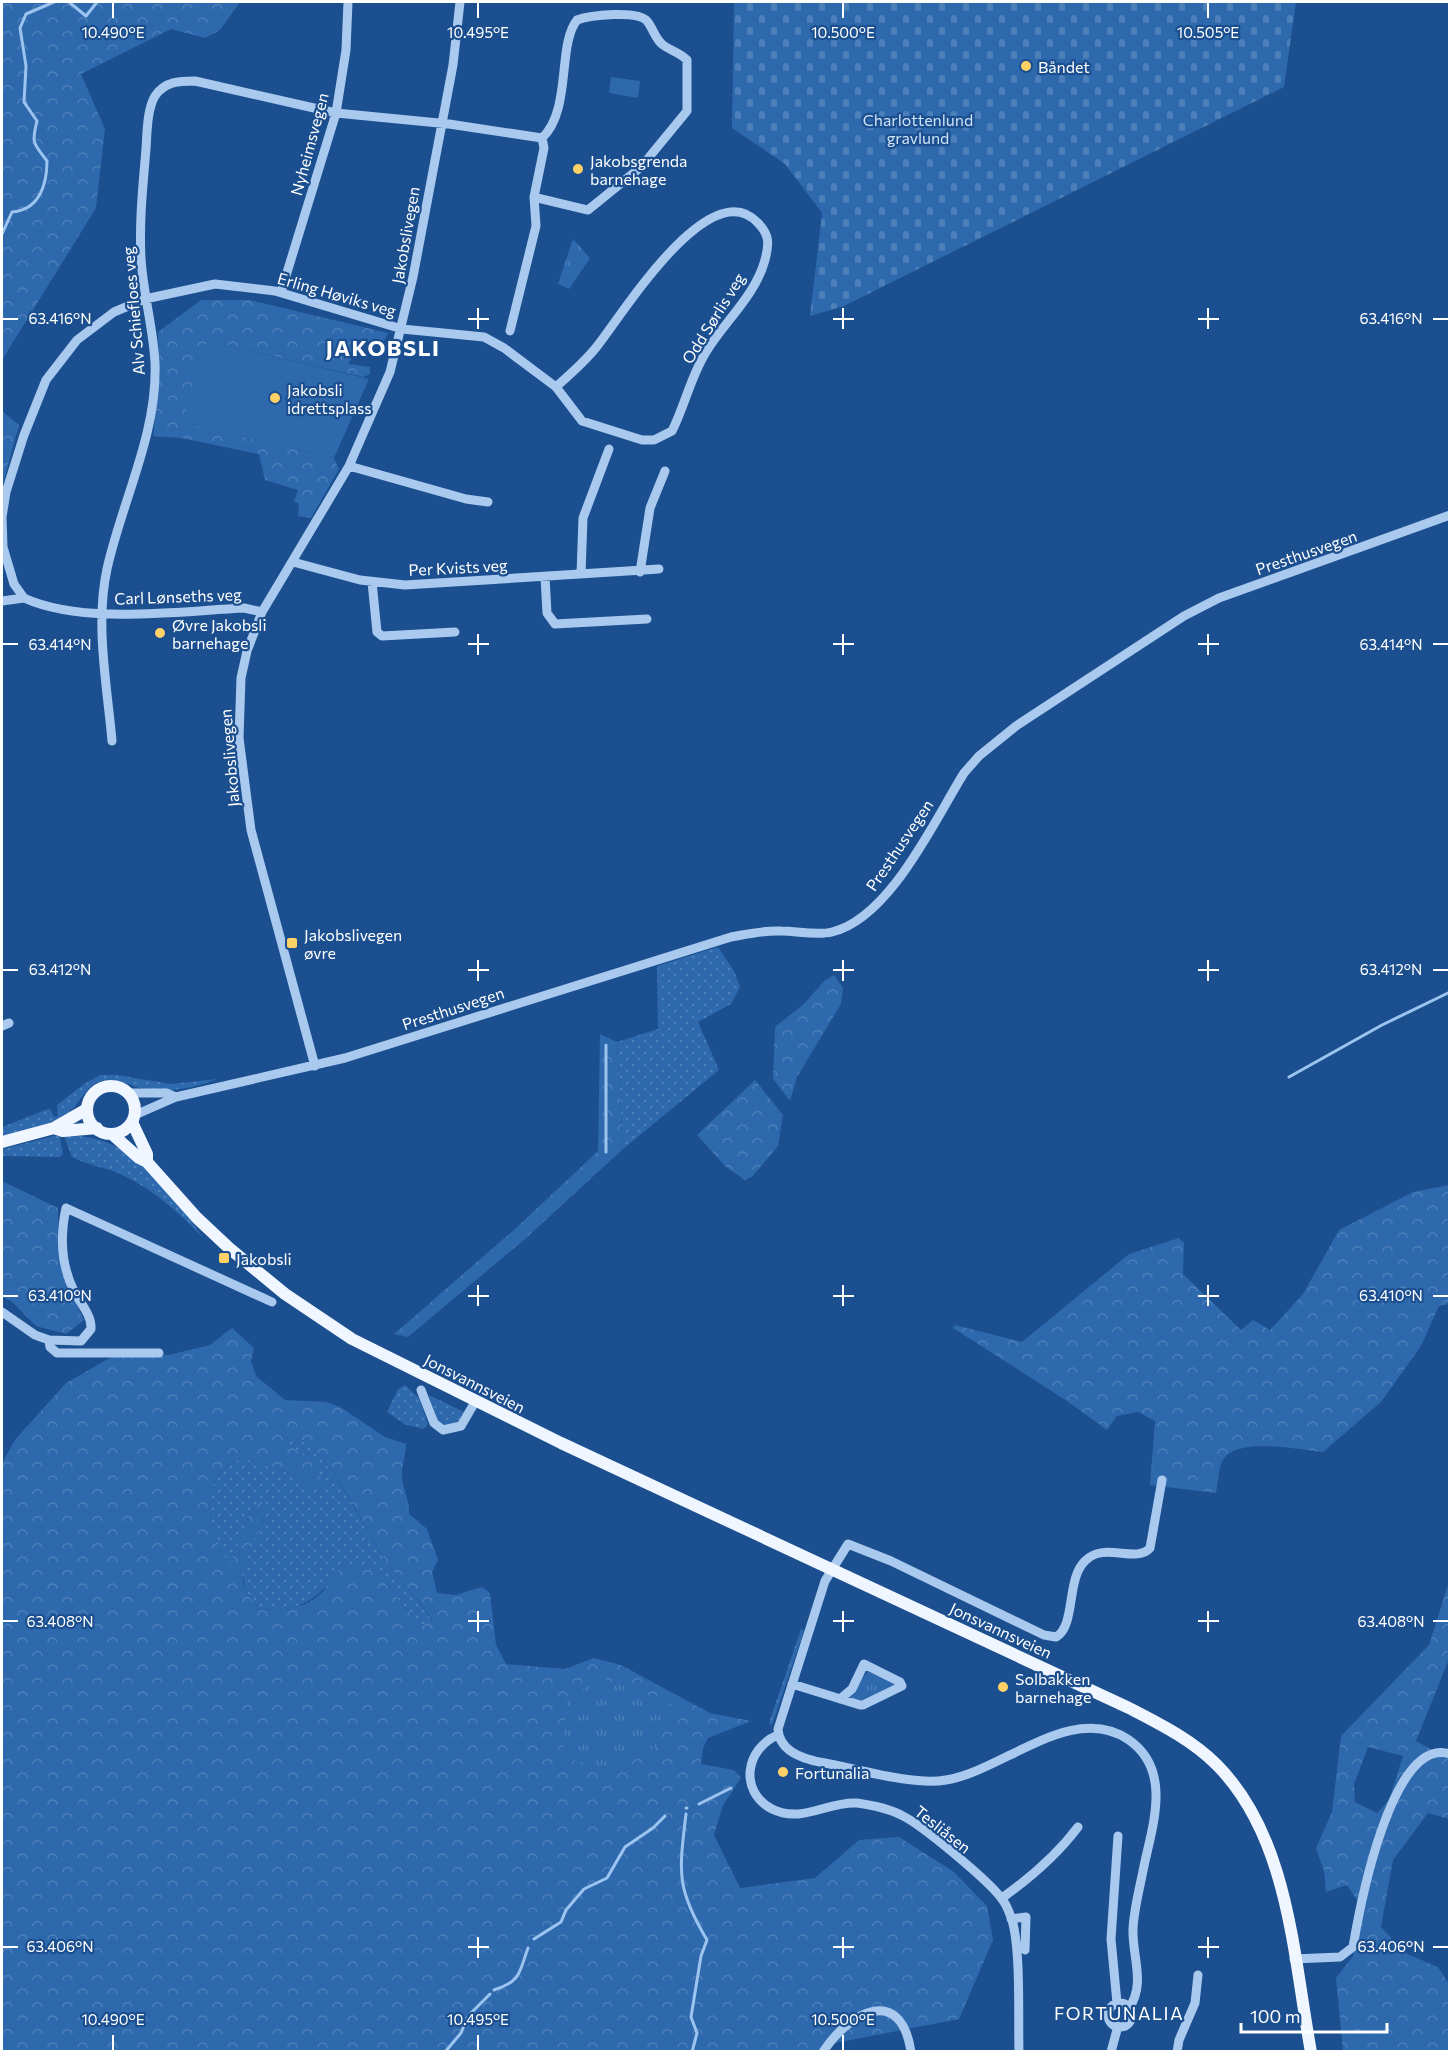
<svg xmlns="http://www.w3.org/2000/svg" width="1451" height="2053" font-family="Commissioner,sans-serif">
	<defs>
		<pattern id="grass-dots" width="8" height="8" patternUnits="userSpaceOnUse" patternTransform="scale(1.5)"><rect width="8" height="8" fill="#2e69ad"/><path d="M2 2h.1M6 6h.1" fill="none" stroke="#4d80b9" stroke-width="1.8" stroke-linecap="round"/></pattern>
		<pattern id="forest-crowns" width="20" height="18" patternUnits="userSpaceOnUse" patternTransform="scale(1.5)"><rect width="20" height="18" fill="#2e69ad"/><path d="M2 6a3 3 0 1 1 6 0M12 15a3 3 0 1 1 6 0" fill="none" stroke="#4d80b9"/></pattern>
		<pattern id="cemetery-stones" width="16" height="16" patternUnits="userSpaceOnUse" patternTransform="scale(1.5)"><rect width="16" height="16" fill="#2e69ad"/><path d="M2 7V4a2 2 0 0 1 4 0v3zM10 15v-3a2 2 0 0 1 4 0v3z" fill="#4d80b9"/></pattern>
		<pattern id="park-tufts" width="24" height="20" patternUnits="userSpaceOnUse" patternTransform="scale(1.5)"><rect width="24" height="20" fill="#2e69ad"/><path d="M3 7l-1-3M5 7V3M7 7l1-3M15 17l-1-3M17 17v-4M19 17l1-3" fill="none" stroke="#4d80b9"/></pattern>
	</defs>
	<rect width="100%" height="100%" fill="#1b4f8f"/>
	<path fill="url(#grass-dots)" d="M 718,947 L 734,971 L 740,987 L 731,1004 L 698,1022 L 719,1070 L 623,1149 L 617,1042 L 658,1029 L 657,966 Z
		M 100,1075 L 117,1075 L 171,1084 L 218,1079 C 193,1088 167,1094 140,1088 C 128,1085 117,1078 104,1080 C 83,1085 79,1110 60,1119 C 42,1127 20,1130 2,1136 L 2,1127 L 45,1110 L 50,1109 L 54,1117 L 58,1116 L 57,1105 L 84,1084 Z
		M 58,1135 C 77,1135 96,1137 113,1145 C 147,1160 183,1209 204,1239 C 180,1213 153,1189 120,1174 C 105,1167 87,1165 72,1157 L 64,1136 L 60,1138 L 63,1153 L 60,1157 L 2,1156 L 2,1149 Z
		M 405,1385 L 419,1398 L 428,1424 L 424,1429 L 406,1425 L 387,1412 L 398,1389 Z
		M 429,1395 L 464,1412 L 462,1420 L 449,1427 L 438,1423 Z
		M 294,1436 C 332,1454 361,1524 385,1560 C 400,1582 419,1599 433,1622 L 422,1625 L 402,1605 L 381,1572 L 341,1569 C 316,1600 301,1613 259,1609 L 245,1590 L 242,1568 L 264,1519 L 251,1510 L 230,1566 C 213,1539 197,1492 225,1467 C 229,1464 237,1461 242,1458 L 295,1475 L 308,1486 L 284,1443 Z
		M 801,1629 L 804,1631 L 772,1725 L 769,1723 Z"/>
	<path fill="url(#forest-crowns)" fill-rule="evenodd" d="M 2,2 L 240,2 L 220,30 L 205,38 L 171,29 L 81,74 L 105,129 L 96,208 L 2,360 Z
		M 201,300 L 250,300 L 388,333 L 381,347 L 358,339 L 349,364 L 370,367 L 370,374 L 363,377 L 208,341 L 183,422 L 334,458 L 339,469 L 311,518 L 298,516 L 299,504 L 294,501 L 298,490 L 265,480 L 259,454 L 181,438 L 153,436 L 160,372 L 158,332 Z
		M 2,411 L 19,425 L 2,487 Z
		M 834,975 L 843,988 L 841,1004 L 797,1077 L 790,1101 L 773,1079 L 775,1027 L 805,1003 L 824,981 Z
		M 600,1034 L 617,1042 L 623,1149 L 525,1239 L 408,1337 L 394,1334 L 516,1228 L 598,1151 Z
		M 755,1080 L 783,1115 L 778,1146 L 752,1177 L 745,1180 L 726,1167 L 697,1135 Z
		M 2,1181 L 58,1208 C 58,1259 62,1274 84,1320 L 66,1334 L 36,1326 L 10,1300 L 2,1297 Z
		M 1449,1185 L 1449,1304 L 1439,1306 L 1421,1346 L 1381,1402 L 1323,1452 C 1301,1450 1236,1436 1223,1460 C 1218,1469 1218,1483 1216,1493 L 1150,1485 L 1155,1421 L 1138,1412 L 1117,1416 L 1107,1430 L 1067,1401 L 953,1328 L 955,1325 L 1022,1342 L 1129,1254 L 1179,1238 L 1184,1243 L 1183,1274 L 1241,1330 L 1253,1320 L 1270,1330 L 1303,1294 L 1339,1230 L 1413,1192 Z
		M 232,1328 L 254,1348 L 251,1361 L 256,1376 L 285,1400 L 326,1402 L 340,1407 L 385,1437 L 406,1444 C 406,1455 401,1467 402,1477 C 403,1490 410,1501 409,1514 L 427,1529 L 438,1560 L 432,1572 L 437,1593 L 455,1595 L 482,1587 L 490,1593 L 496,1645 L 506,1664 L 565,1669 L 594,1658 L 621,1665 L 710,1713 L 751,1721 L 708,1738 L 703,1748 L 701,1764 L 734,1770 L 741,1778 L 723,1805 L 714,1835 L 740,1888 L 815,1878 L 859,1840 L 899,1837 L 954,1872 L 987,1906 L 993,1940 L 959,2019 L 825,2045 L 824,2051 L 2,2052 L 2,1464 L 14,1441 L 66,1383 L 115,1355 L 169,1355 L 210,1345 ZM 294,1436 C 332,1454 362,1524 385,1560 C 400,1582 419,1599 433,1621 L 422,1625 L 402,1605 L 381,1572 C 369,1569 353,1561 341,1569 C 334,1573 328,1585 323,1591 C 308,1609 281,1611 259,1609 C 255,1603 248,1596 245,1590 C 233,1557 277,1523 260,1500 L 251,1510 L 230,1565 C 213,1539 197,1492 225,1467 C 229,1464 237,1461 242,1458 L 295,1475 L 308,1486 L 317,1489 L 324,1484 L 315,1463 L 285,1443 Z
		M 1449,1582 L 1449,1659 L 1416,1741 L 1449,1759 L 1449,1819 L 1428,1813 L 1393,1860 L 1381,1927 L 1407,1954 L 1438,1967 L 1449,1984 L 1449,2051 L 1343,2051 L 1336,1978 L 1353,1956 L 1363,1909 L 1347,1885 L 1326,1892 L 1324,1871 L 1316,1848 L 1332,1812 L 1341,1736 L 1429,1645 ZM 1368,1747 L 1403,1756 L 1389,1800 L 1377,1813 L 1355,1802 L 1354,1784 Z"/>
	<path fill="url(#cemetery-stones)" d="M 734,2 L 1296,2 L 1284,87 L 844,306 L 810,316 L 822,213 L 785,164 L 732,128 Z"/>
	<path fill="url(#park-tufts)" d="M 573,239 L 590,258 L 569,289 L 558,284 Z
		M 869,1670 L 894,1683 L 894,1687 L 859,1702 L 850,1699 L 849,1695 Z
		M 600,1677 L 675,1706 L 657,1746 L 615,1772 L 563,1757 L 566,1702 Z"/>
	<path fill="#2e69ad" d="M 611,77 L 640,81 L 638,98 L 609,93 Z
		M 208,341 L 369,379 L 334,458 L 182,422 Z"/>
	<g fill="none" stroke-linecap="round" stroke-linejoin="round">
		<path stroke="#9cc4f0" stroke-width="3" d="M 69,2 L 86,16 L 97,2
			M 2,234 L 12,212 C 39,210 47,185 47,161 C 34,143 31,145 37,121 L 24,102 L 26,66 L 20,28 L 26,14 L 54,2
			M 606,1045 L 606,1152
			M 1289,1077 L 1382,1025 L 1450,992
			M 699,1804 L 731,1788
			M 686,1808 L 687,1808
			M 686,1814 C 679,1873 676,1888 707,1940 L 701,1956 L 691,2017 L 697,2033 L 692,2052
			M 534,1939 L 561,1922 L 566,1910 L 584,1889 L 607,1878 L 625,1847 L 653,1828 L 665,1816
			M 494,1990 C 522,1981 519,1972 528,1948
			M 471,2013 L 490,1994
			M 445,2052 L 461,2033 L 467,2018"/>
		<path stroke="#a9c9ee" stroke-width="9" d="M 281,292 L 336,113 L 346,50 L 348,2
			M 510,331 L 536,226 L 534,197
			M 349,466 L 466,499 L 488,502
			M 293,562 L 360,580 L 405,585 L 659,569
			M 640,572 L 650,508 L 665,471
			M 581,574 L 583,518 L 609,449
			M 545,577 L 547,613 L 555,624 L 647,619
			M 372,582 L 377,632 L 382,636 L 455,632
			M 24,598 L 14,584 L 3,547 L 2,517 L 6,492 L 24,435 L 46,380 L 77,340 L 114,312 L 145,299 L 215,284 L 275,291 L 402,329 L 484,337 L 504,348 L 556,387 L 582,421 L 642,440 L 654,440 L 672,431 C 685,405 691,376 706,352 C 725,321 755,296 765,260 C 769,244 770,235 758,223 C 710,171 622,315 598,345 C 586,361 570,374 556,387
			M 24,598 C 83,625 180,611 244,608 L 262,612
			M 2,601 L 24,598
			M 112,741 C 107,685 95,624 107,569 C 122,501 158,433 155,362 C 153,327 143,293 141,258 C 139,222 143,185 146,149 C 147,134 147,109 155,96 C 165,81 180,81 195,81 L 336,113 L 449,124 L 542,138 C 572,110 557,45 577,20 C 590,15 638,10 647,21 C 653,28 655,39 663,45 C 671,51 679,52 687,60 L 687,111 L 641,167 L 588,210 L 534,197 L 544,148 L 542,138
			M 2,1026 L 9,1023
			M 315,1066 L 251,830 L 239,738 L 241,678 L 247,651 L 262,612 L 349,466 L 390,372 L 413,277 L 453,65 L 460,2
			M 128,1093 L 167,1093 L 176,1097
			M 135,1115 L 176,1097 L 345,1058 L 731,937 C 748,934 764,930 781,931 C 798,931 816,936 832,932 C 890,918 934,821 964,773 L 979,756 L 1016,726 L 1184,616 L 1219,598 L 1450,515
			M 2,1312 L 35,1335 L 49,1340 L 50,1347 L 57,1353 L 159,1353
			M 49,1340 L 81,1341 L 91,1329 C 92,1315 80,1303 74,1291 C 61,1265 60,1236 66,1208 L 272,1302
			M 421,1390 L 434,1423 L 443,1430 L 461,1426 L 475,1402
			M 792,1684 L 860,1705 L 863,1705 L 902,1686 L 900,1682 L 864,1664 L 852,1689 L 840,1699
			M 778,1735 C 746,1748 738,1791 772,1809 C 802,1824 828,1801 857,1803 C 871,1805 888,1808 901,1815 C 921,1824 989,1881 1002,1899 C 1007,1905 1009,1912 1012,1920 C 1021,1951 1018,2016 1019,2052
			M 1002,1898 C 1030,1878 1057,1855 1078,1827
			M 1011,1919 L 1026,1917 L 1025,1950
			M 1294,1959 L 1340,1957 L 1353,1947 C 1359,1911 1391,1735 1450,1754
			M 1117,2003 L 1111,1939 L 1118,1836
			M1108 2015a12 12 0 1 1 24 0a12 12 0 1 1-24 0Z
			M 1129,2008 C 1146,1984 1132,1956 1133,1929 C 1134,1908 1140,1887 1144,1866 C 1153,1824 1172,1770 1129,1740 C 1072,1701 1003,1771 946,1780 C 914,1786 858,1769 825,1763 C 806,1760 779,1752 778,1729 L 825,1581 L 848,1544 L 891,1561 L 1044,1635 L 1056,1637 C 1076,1626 1066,1579 1085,1561 C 1104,1541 1136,1564 1150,1548 L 1162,1480
			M 823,2052 C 849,2012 901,1984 911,2052
			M 1111,2052 L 1118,2026
			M 1177,2052 L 1179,2040 L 1195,2003 L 1198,1975"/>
		<path stroke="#f0f6ff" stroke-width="12" d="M87 1110a24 24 0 1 1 48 0a24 24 0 1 1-48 0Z
			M 132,1122 L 147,1154 L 147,1162
			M 54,1128 L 63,1131 L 97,1128
			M 112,1134 L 139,1158 L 147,1162 L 197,1218 L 229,1248 L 285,1294 L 352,1339 L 561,1443 L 1129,1708 C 1160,1724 1192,1740 1217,1765 C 1289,1838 1293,1955 1311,2052
			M 2,1142 L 54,1128 L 87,1109"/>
	</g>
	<path fill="none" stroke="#fff" stroke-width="2" d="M 113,3 L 113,18M 478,3 L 478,18M 843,3 L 843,18M 1208,3 L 1208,18M 478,308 L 478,329M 843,308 L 843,329M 1208,308 L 1208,329M 3,319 L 18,319M 468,319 L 489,319M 833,319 L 854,319M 1198,319 L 1219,319M 1433,319 L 1448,319M 478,634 L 478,655M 843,634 L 843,655M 1208,634 L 1208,655M 3,644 L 18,644M 468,644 L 489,644M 833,644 L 854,644M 1198,644 L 1219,644M 1433,644 L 1448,644M 478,960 L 478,981M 843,960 L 843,981M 1208,960 L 1208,981M 3,970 L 18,970M 468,970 L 489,970M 833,970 L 854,970M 1198,970 L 1219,970M 1433,970 L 1448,970M 478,1285 L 478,1306M 843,1285 L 843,1306M 1208,1285 L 1208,1306M 3,1296 L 18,1296M 468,1296 L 489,1296M 833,1296 L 854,1296M 1198,1296 L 1219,1296M 1433,1296 L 1448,1296M 478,1611 L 478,1632M 843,1611 L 843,1632M 1208,1611 L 1208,1632M 3,1621 L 18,1621M 468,1621 L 489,1621M 833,1621 L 854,1621M 1198,1621 L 1219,1621M 1433,1621 L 1448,1621M 478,1937 L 478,1958M 843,1937 L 843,1958M 1208,1937 L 1208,1958M 3,1947 L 18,1947M 468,1947 L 489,1947M 833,1947 L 854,1947M 1198,1947 L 1219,1947M 1433,1947 L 1448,1947M 113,2035 L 113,2050M 478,2035 L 478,2050M 843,2035 L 843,2050"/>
	<g fill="#ffd166" stroke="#1b4f8f" stroke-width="2">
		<circle cx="1026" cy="66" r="6"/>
		<circle cx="578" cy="169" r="6"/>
		<circle cx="275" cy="398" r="6"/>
		<circle cx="160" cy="633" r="6"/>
		<rect x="286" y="937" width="12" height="12" rx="3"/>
		<rect x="218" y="1252" width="12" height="12" rx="3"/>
		<circle cx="1003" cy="1687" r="6"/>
		<circle cx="783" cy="1772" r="6"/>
	</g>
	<g text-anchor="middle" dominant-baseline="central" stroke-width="4.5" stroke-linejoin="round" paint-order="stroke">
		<g font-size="16" fill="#fff" stroke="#1b4f8f" text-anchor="start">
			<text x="1038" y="66">Båndet</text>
			<text x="590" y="160">Jakobsgrenda<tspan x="590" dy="18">barnehage</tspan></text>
			<text x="287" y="389">Jakobsli<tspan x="287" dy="18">idrettsplass</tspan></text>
			<text x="172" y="624">Øvre Jakobsli<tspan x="172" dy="18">barnehage</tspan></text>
			<text x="304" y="934">Jakobslivegen<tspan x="304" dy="18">øvre</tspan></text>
			<text x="236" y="1258">Jakobsli</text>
			<text x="1015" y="1678">Solbakken<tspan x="1015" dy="18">barnehage</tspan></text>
			<text x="795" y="1772">Fortunalia</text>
		</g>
		<g font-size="16" fill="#cfe3fa" stroke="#1b4f8f">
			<text x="918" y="119">Charlottenlund<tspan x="918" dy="18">gravlund</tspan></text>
		</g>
		<g font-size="16" fill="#fff" stroke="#1b4f8f">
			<text transform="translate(309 144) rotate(-75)">Nyheimsvegen</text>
			<text transform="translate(405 235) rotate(-80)">Jakobslivegen</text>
			<text transform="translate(337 294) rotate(16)">Erling Høviks veg</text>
			<text transform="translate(133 311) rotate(-95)">Alv Schiefloes veg</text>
			<text transform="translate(713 318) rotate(-58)">Odd Sørlis veg</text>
			<text transform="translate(1306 552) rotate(-19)">Presthusvegen</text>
			<text transform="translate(458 567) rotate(-3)">Per Kvists veg</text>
			<text transform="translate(178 596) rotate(-2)">Carl Lønseths veg</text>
			<text transform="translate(229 758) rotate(-95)">Jakobslivegen</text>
			<text transform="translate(899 845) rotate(-56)">Presthusvegen</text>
			<text transform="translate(453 1008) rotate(-18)">Presthusvegen</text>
			<text transform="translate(475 1383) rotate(27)">Jonsvannsveien</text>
			<text transform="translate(1001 1630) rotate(25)">Jonsvannsveien</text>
			<text transform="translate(943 1829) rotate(38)">Tesliåsen</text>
		</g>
		<g font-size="18" letter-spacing="1.5" fill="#fff" stroke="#1b4f8f">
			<text x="1119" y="2013">FORTUNALIA</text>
		</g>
		<g font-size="22" font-weight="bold" letter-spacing="1.5" fill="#fff" stroke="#1b4f8f">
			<text x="383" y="347">JAKOBSLI</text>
		</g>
	</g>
	<g font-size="15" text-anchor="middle" fill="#fff" stroke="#1b4f8f" stroke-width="4.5" stroke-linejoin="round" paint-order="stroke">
		<text x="113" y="38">10.490°E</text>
		<text x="478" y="38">10.495°E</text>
		<text x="843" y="38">10.500°E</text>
		<text x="1208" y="38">10.505°E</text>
		<text x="60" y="324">63.416°N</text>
		<text x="1391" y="324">63.416°N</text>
		<text x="60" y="650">63.414°N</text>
		<text x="1391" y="650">63.414°N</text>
		<text x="60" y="975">63.412°N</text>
		<text x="1391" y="975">63.412°N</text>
		<text x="60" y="1301">63.410°N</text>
		<text x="1391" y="1301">63.410°N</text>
		<text x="60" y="1627">63.408°N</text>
		<text x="1391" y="1627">63.408°N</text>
		<text x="60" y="1952">63.406°N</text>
		<text x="1391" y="1952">63.406°N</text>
		<text x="113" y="2025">10.490°E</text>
		<text x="478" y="2025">10.495°E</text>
		<text x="843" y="2025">10.500°E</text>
	</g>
	<rect width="1451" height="2053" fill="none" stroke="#ffffff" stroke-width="6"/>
	<path d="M1241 2023v9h146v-9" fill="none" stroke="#ffffff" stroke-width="3"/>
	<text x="1250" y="2023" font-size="18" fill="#ffffff" stroke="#1b4f8f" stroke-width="4.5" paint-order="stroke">100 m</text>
</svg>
